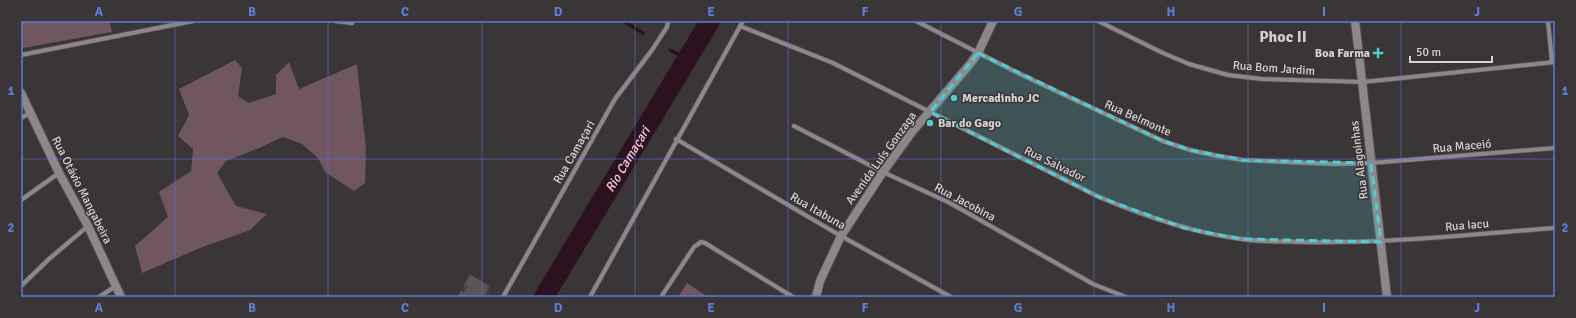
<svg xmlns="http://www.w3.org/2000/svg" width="1576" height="318" viewBox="0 0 1576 318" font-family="Signika,sans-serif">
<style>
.green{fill:#6f5661}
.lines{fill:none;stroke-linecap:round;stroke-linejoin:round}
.stream{stroke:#2c121f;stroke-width:3.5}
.river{stroke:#2c121f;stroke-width:20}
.street-casing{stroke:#575355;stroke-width:5.5}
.secondary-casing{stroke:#575355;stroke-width:10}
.street{stroke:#8d8789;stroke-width:4}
.secondary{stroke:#8d8789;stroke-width:8}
.wall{fill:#4d484a}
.shaded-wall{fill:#3f3b3c}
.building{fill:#5a5456;stroke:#3f3b3c}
.marked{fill:#51ccd3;fill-opacity:0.2;stroke:#51ccd3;stroke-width:3;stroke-dasharray:8 5;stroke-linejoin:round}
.grid{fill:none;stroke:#5e7dd7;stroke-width:1;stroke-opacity:0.55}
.poi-dot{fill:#51ccd3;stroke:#3a3537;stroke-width:1.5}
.labels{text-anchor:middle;stroke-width:3;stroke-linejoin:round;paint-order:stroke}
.poi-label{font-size:12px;font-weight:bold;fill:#d6d3d4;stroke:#3a3537;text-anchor:start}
.street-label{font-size:12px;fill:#d6d3d4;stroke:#3a3537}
.water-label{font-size:13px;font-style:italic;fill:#fbcbe0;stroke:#3a3537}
.district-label{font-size:16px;font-weight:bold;fill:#d6cfd2;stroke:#3a3537}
.neatline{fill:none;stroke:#5e7dd7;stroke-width:1.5}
.grid-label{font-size:13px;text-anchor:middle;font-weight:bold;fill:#5e7dd7}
</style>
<rect width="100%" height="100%" fill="#3a3537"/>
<g class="green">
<polygon points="21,21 109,21 112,32 23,48 21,43"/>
<polygon points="235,60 242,68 238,96 249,103 276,94 276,75 289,62 299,89 357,64 366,149 365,183 354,191 325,172 318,158 302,144 283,137 259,148 226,161 217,173 236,206 267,214 250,230 200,248 142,273 135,246 168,217 159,192 191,171 193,149 178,136 189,115 179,89"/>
<polygon points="687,283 708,297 678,297"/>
</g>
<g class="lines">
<g class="stream">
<polyline points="623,21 643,33"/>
<polyline points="670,50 688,59"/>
</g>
<path class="river" id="s1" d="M544,297L710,21"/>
<g class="street-casing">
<g id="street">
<polyline points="336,21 352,23"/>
<polyline points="916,21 1020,74 1163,141 1190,150 1218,156 1243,160 1336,164 1371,163 1555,148"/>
<polyline points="1098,21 1163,53 1189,64 1228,75 1262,79 1363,82 1555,62"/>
<polyline points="1548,21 1552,62"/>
<path d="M740,26L833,63L1099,197C1144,216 1192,233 1241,239C1261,242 1281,241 1301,242C1386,244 1471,234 1555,228"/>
<polyline points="21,55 193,21"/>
<polyline points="21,118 30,113"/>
<polyline points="794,126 883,172 950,203 1093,284 1126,297"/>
<polyline points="676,139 841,236 951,297"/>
<polyline points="21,200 59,173"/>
<polyline points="21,286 49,259 88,226"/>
<polyline points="99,297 116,286"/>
<polyline points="503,297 615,99 652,50 667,27 668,21"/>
<polyline points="590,297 743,21"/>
<polyline points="661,297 694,247 701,242 705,243 793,297"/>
</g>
</g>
<g class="secondary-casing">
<g id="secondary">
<polyline points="1355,21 1387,297"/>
<polyline points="21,93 59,173 88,226 121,297"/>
<polyline points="816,297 820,281 841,236 883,172 912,132 970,64 978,53 993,21"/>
</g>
</g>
<use href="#street" class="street"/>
<use href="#secondary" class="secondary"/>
</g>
<polygon class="wall" points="464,284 490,295 489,297 457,297 464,292"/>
<polygon class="shaded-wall" points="490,286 490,295 489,297 484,297"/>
<polygon class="building" points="470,274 490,286 484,297 481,295 480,297 457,297 461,290 464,292 467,286 464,284"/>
<path class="marked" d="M978,53L1163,141L1190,150L1243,160L1371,163L1381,242L1241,239L1184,228L1099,197L930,112Z"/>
<path class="grid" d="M175,21V297M328,21V297M482,21V297M635,21V297M788,21V297M941,21V297M1094,21V297M1248,21V297M1401,21V297M21,159H1555"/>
<g class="poi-dot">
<path d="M1376 47h4v4h4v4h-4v4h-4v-4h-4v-4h4z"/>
<circle cx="954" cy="98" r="4"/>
<circle cx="930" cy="123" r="4"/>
</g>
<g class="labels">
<g class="poi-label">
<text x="1370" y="57" text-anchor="end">Boa Farma</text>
<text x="962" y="102">Mercadinho JC</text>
<text x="938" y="127">Bar do Gago</text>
</g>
<g class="street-label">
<text transform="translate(1274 68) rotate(4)" y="4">Rua Bom Jardim</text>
<text transform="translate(1138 118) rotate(24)" y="4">Rua Belmonte</text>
<text transform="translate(1462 146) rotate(-5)" y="4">Rua Maceió</text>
<text transform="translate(574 152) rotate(-60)" y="4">Rua Camaçari</text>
<text transform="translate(881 158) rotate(-54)" y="4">Avenida Luís Gonzaga</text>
<text transform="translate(1359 160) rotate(-97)" y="4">Rua Alagoinhas</text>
<text transform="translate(1055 164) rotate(26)" y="4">Rua Salvador</text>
<text transform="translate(82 190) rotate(63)" y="4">Rua Otávio Mangabeira</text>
<text transform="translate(965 202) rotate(28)" y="4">Rua Jacobina</text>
<text transform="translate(818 211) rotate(30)" y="4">Rua Itabuna</text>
<text transform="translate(1467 225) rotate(-5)" y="4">Rua Iacu</text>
</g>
<g class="water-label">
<text dy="5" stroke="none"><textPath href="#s1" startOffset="161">Rio Camaçari</textPath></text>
</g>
<g class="district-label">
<text x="1283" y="42">Phoc II</text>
</g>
</g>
<rect width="1576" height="318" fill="none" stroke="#3a3537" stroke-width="44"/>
<path d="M1410 56v6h82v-6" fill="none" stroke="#d6d3d4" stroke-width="2"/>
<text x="1416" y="56" font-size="12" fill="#d6d3d4" stroke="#3a3537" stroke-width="3" paint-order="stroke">50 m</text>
<rect x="22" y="22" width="1532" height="274" class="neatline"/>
<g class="grid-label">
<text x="99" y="16">A</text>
<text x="252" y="16">B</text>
<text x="405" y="16">C</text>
<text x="558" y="16">D</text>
<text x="711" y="16">E</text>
<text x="865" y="16">F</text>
<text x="1018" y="16">G</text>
<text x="1171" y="16">H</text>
<text x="1324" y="16">I</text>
<text x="1477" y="16">J</text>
<text x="11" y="95">1</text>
<text x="1565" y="95">1</text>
<text x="11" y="232">2</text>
<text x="1565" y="232">2</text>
<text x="99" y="312">A</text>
<text x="252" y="312">B</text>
<text x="405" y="312">C</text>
<text x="558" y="312">D</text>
<text x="711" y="312">E</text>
<text x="865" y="312">F</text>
<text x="1018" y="312">G</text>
<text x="1171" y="312">H</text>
<text x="1324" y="312">I</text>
<text x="1477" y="312">J</text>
</g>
</svg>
